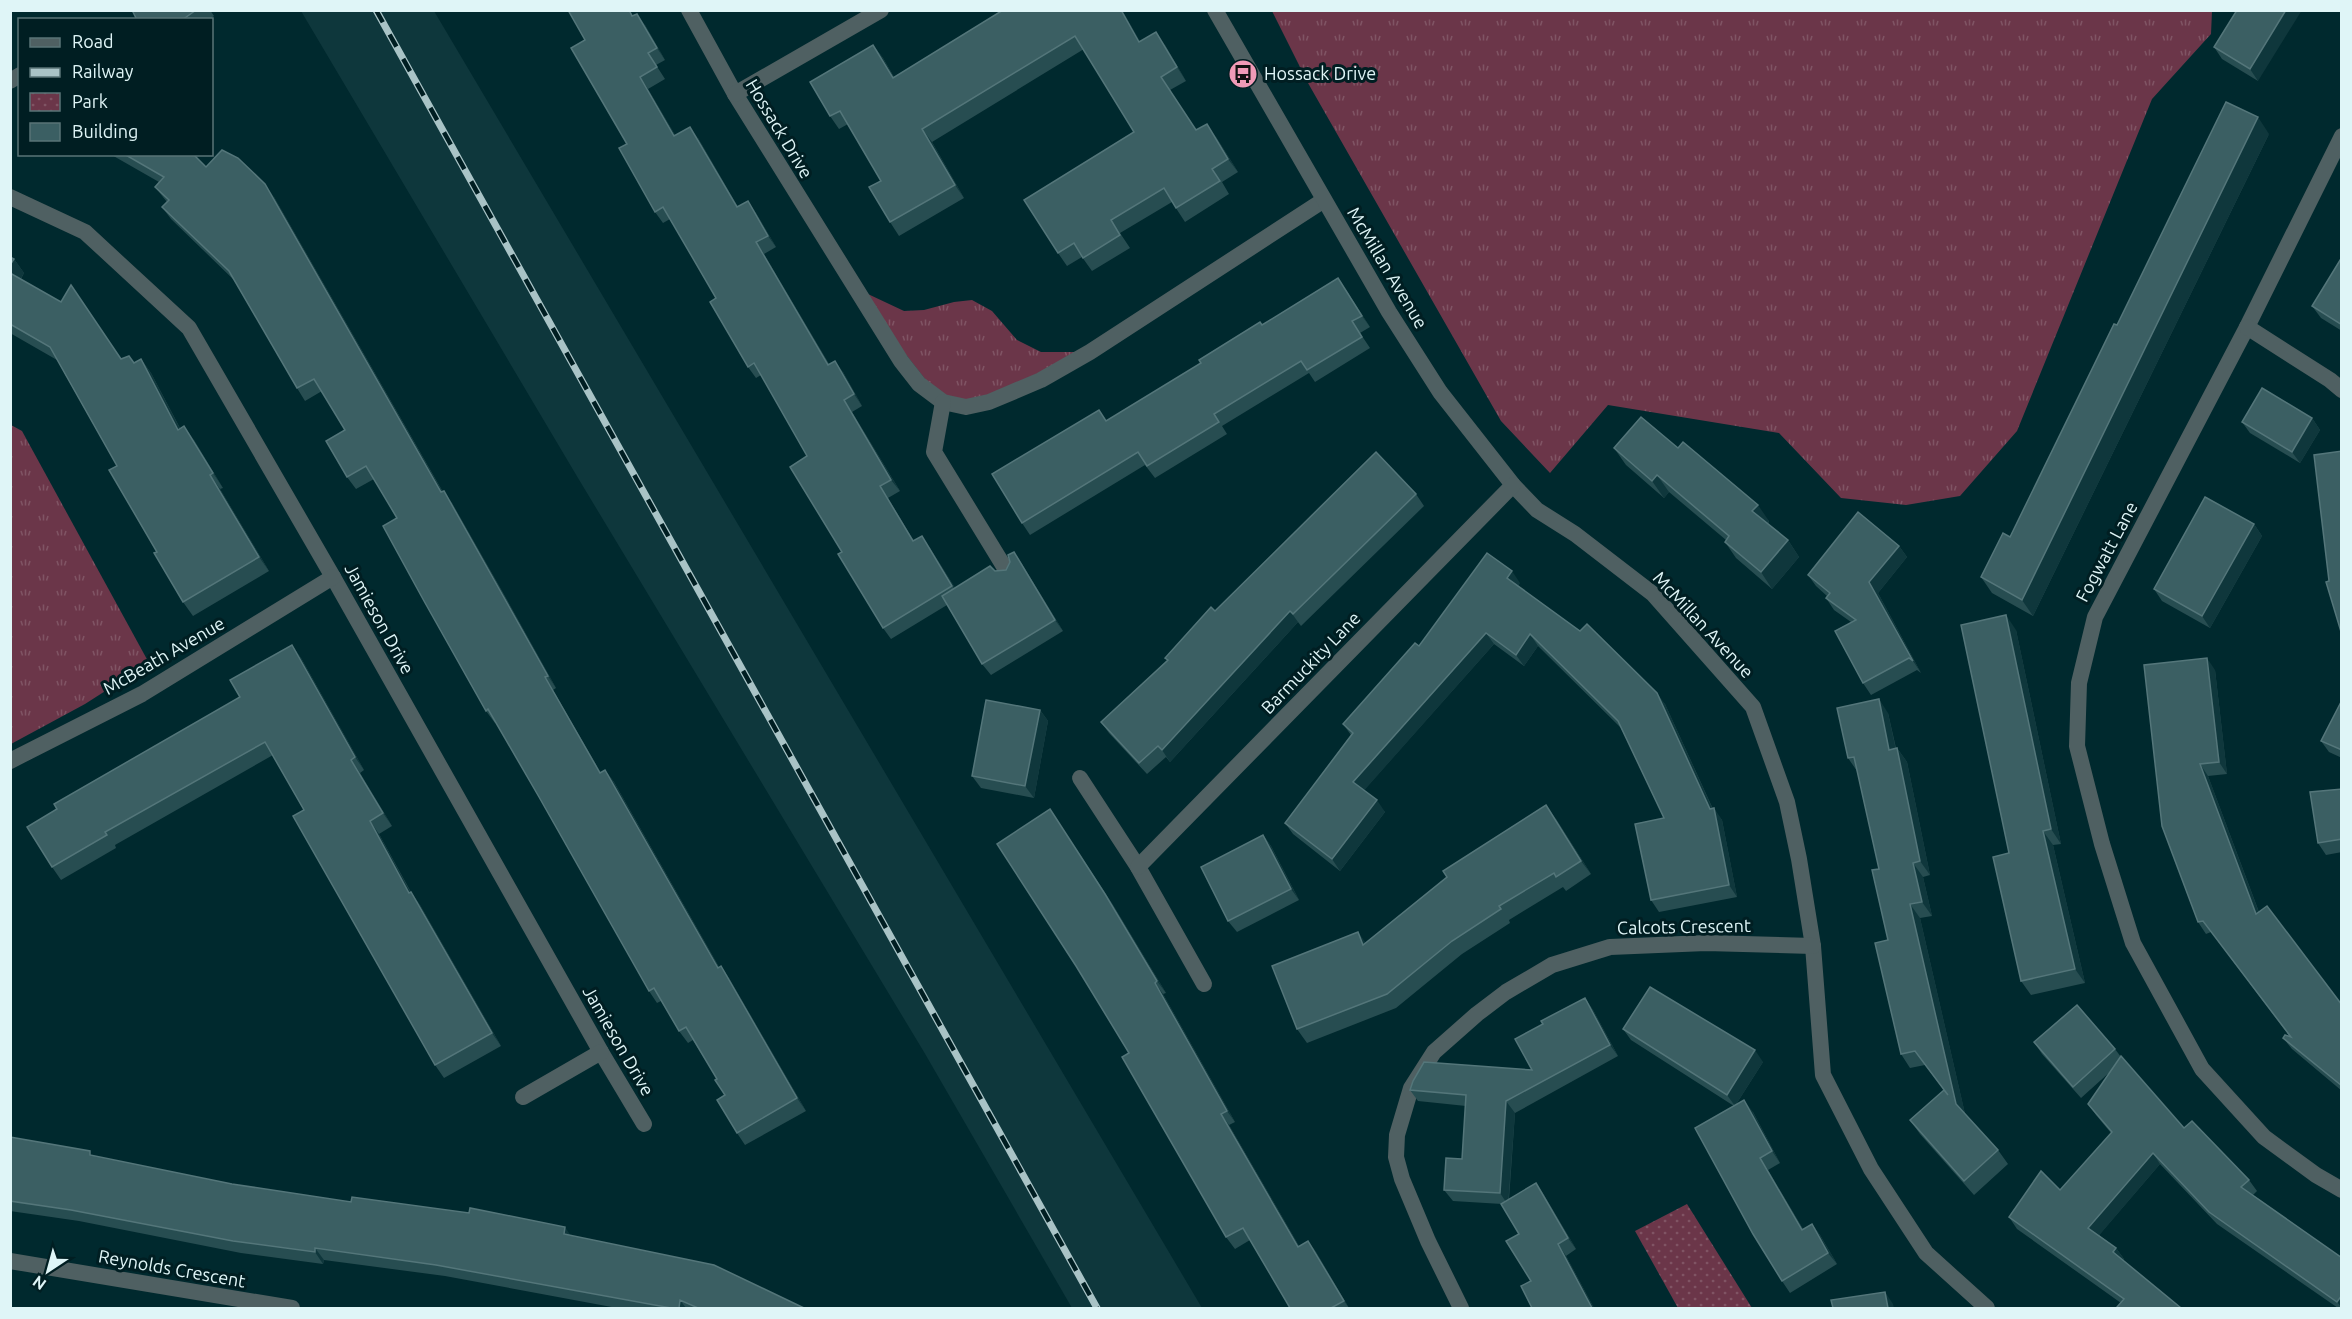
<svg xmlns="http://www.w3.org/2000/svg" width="2352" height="1319" viewBox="0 0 2352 1319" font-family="Ubuntu,sans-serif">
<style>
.built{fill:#0e373c}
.grass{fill:url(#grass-tufts)}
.park{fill:url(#park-dots)}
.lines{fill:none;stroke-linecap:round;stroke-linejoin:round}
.minor{stroke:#4f6062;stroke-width:16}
.rail-casing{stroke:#a9c3c6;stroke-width:7}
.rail{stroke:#001e22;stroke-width:4.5;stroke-dasharray:14;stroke-linecap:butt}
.wall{fill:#274d51}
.shaded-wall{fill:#0f373c}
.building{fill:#3b5f63;stroke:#54767a;stroke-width:1.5}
.labels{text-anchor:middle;stroke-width:6;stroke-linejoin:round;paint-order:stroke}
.poi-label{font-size:18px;fill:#dff5f7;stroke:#001e22;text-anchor:start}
.street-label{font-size:18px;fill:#dff5f7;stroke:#001e22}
</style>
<defs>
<pattern id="grass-tufts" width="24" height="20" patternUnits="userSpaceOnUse" patternTransform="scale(1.5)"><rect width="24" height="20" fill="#6b3649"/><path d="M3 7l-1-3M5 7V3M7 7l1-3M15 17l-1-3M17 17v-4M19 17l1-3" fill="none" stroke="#805464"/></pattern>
<pattern id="park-dots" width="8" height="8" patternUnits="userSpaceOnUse" patternTransform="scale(1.5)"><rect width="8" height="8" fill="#6b3649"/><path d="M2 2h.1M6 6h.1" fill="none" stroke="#805464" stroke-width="1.8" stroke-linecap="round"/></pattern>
</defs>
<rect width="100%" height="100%" fill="#00292e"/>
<polygon class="built" points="301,11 434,11 1202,1308 1072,1308 924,1052 578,478"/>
<g class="grass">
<polygon points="1272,11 2212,11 2211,34 2152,99 2017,431 1960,496 1906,505 1841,498 1779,433 1608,405 1550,473 1501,421 1308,83"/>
<polygon points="853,287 904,311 924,310 954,302 972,300 992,311 1017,340 1041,352 1090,352 989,402 943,402"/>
<polygon points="11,425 22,431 149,663 85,704 11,744"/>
</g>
<polygon class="park" points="1687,1204 1752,1308 1678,1308 1635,1231"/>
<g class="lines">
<g class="minor">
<polyline points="689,10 735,94 901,361 919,384 943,402 966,407 989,402 1041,380 1090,352 1324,200"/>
<polyline points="1215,10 1389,312 1440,392 1513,485 1537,510 1575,534 1653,594 1753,707 1787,802 1799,859 1813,946 1823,1075 1871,1169 1926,1253 1987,1308"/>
<polyline points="10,81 20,75"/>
<polyline points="735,94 881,10"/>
<polyline points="2342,136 2247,327 2095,617 2079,683 2077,746 2102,844 2133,943 2202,1069 2264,1137 2316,1175 2342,1190"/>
<polyline points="10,197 85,232 189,328 333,577 601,1052 644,1124"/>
<polyline points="2247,327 2330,380 2342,390"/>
<polyline points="943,402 934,452 1008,573"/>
<polyline points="10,761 142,694 333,577"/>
<polyline points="1080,778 1138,867 1204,984"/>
<polyline points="1138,867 1513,485"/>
<polyline points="523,1097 601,1052"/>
<polyline points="10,1261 292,1308"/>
<polyline points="1461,1308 1428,1241 1402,1179 1396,1157 1397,1135 1411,1088 1434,1052 1477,1014 1506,992 1552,965 1610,947 1706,943 1813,946"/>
</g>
<g class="rail-casing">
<polyline id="rail" points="376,10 1097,1308"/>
</g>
<use href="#rail" class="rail"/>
</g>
<g class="wall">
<polygon points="132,10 210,10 214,16 209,20 137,20"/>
<polygon points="568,10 630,10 633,16 645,25 665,60 656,65 665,79 648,89 675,135 698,138 738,207 748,201 756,213 776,247 764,254 829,364 843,372 862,406 852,412 900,491 888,498 914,541 930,548 955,588 995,571 1006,570 1014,552 1022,564 1063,631 991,675 982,664 947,605 891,639 883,628 842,552 807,456 761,375 756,378 748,367 716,298 670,219 663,223 655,212 627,144 585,40"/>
<polygon points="1003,10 1122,10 1140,42 1165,45 1186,81 1170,90 1196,130 1216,137 1238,172 1222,182 1229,194 1185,222 1172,202 1120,233 1130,248 1092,271 1082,257 1067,266 1058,253 1134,132 1084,49 932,142 964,198 899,236 890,222 881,181 848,124 839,129 830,116 873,45 883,58 894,77"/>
<polygon points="2237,10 2258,81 2222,59 2214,47"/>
<polygon points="2269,134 2033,616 1992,593 1981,577 2010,537 2117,325"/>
<polygon points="110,154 193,154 206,167 274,197 443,492 452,503 502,591 556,688 553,690 601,773 605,770 614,782 719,967 721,966 729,978 806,1111 745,1145 737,1133 725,1095 717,1079 693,1040 688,1043 679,1031 661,1001 657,1003 649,991 539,797 496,722 495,723 486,711 397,518 374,479 356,489 347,477 345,430 322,391 305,401 297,388 234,280 171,219 162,207 167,202 155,187 159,182"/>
<polygon points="10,257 14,259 24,273 21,279 121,359 134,363 141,359 151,373 180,428 194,440 223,488 220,489 269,571 193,616 183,602 157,552 117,466 57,360 10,333"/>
<polygon points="2342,257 2342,331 2321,318 2312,306"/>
<polygon points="1346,290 1370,327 1360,333 1370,348 1315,382 1309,373 1222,426 1227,434 1155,478 1145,465 1030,535 1022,523 1201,363 1262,325"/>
<polygon points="2312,418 2320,430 2300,463 2250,433 2242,422"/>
<polygon points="1614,448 1678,448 1769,521 1768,524 1788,540 1799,557 1772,589 1736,558 1725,542 1726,540 1669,492 1664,498 1626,465"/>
<polygon points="1416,494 1424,506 1301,626 1298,622 1170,762 1166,757 1147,774 1109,733 1101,722 1167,661 1165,658 1215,611"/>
<polygon points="2254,524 2262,536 2210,628 2162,601 2154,589"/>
<polygon points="1899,546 1907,557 1878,593 1921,673 1917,670 1871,695 1863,683 1851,622 1834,610 1826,598 1827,596 1816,586 1808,575"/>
<polygon points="1520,583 1518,586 1665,704 1713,809 1722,820 1737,897 1659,912 1651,900 1664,818 1621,728 1538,646 1524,666 1494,644 1364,790 1385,812 1340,871 1293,834 1285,823 1351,735 1343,724 1419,646"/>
<polygon points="2016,630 2061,844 2053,845 2085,983 2031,995 2021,981 2009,853"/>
<polygon points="292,645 301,658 364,770 360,773 392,826 379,834 411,892 420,905 501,1046 444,1078 435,1065 304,810 273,755 115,845 116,848 61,880 52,867 240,697"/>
<polygon points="2215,670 2227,774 2208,776 2259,912 2342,1005 2342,1091 2292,1049 2283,1038 2290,1037 2211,932 2206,934 2198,922 2162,826"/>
<polygon points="2342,700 2342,758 2329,752 2321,741"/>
<polygon points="1040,710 1048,721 1034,798 981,788 972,776"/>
<polygon points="1888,713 1896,748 1897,748 1907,762 1930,875 1923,877 1932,916 1920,918 1965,1114 1998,1150 2008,1164 1974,1195 1920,1134 1910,1120 1944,1090 1925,1065 1910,1068 1901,1054 1879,869 1857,771 1848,758"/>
<polygon points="2342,789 2342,852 2326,855 2318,843"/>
<polygon points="1050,809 1113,905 1166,993 1163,994 1235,1122 1229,1125 1299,1246 1308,1241 1316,1252 1349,1308 1290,1308 1250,1240 1235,1249 1226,1237 1129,1053"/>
<polygon points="1556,819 1591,874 1566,891 1563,887 1509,920 1510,923 1462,954 1396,1008 1307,1043 1297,1029 1358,932 1365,943"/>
<polygon points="1263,835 1271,846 1299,900 1237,932 1228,921"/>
<polygon points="1585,998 1593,1010 1618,1056 1515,1113 1509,1199 1536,1183 1544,1195 1576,1249 1566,1256 1594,1308 1532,1308 1531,1281 1519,1234 1502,1204 1453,1201 1444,1190 1462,1159 1466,1106 1418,1101 1410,1090 1532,1070 1543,1024"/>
<polygon points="1623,1029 1763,1062 1735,1106 1753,1112 1780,1163 1768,1170 1803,1229 1812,1224 1820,1235 1837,1264 1790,1293 1782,1281 1734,1106 1631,1040"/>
<polygon points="2034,1042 2115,1049 2121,1057 2184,1128 2249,1180 2257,1191 2253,1195 2342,1258 2342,1308 2338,1308 2217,1224 2160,1164 2099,1235 2116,1248 2124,1259 2123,1261 2181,1308 2118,1308 2117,1307 2121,1303 2017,1229 2009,1217 2060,1190 2111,1133 2096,1115 2088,1104 2111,1071 2081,1098 2042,1054"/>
<polygon points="10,1137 94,1156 232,1184 572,1236 804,1308 617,1308 445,1276 324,1260 323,1264 241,1253 79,1221 10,1211"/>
</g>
<g class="shaded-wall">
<polygon points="1121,10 1122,10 1148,55 1139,42"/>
<polygon points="2286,10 2302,10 2258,81 2250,69"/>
<polygon points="637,14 645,25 665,60 657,48"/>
<polygon points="1156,32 1165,45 1186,81 1177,67"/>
<polygon points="873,45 883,58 902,91 893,78"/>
<polygon points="640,77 648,89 682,147 674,136"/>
<polygon points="2258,117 2269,134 2033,616 2022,600"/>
<polygon points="1207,124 1216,137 1238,172 1228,159"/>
<polygon points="690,127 698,138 745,219 737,207"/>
<polygon points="922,129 932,142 964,198 955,185"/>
<polygon points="265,184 274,197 450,505 441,492"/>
<polygon points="748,201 756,213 776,247 768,236"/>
<polygon points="756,242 764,254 836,377 828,365"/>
<polygon points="14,259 24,273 17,285 10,276 10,265"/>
<polygon points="1338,278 1346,290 1370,327 1362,316"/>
<polygon points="141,359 151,373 188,444 178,430"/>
<polygon points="835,361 843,372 862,406 854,394"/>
<polygon points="844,400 852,412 900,491 891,480"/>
<polygon points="2312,418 2320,430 2300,463 2292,452"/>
<polygon points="184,426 194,440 223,488 213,473"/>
<polygon points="210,475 220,489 269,571 259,557"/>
<polygon points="1657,475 1669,492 1664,498 1652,481"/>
<polygon points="880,486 888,498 921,553 913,541"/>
<polygon points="444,491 452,503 556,688 548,676"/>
<polygon points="1758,505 1769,521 1764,527 1752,511"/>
<polygon points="2254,524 2262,536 2210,628 2202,616"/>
<polygon points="922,536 930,548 961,597 952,586"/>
<polygon points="1788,540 1799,557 1772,589 1761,572"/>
<polygon points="1899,546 1907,557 1878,593 1921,673 1913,661 1869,582"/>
<polygon points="1014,552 1022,564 1063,631 1055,620"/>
<polygon points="1512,571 1520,583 1515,590 1507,578"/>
<polygon points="1290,611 1298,622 1170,762 1162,750"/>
<polygon points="2006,615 2016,630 2061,844 2051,829"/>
<polygon points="1486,633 1494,644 1361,794 1353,782"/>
<polygon points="1530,634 1538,646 1524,666 1516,655"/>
<polygon points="292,645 301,658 364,770 355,757"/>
<polygon points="2207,658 2215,670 2227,774 2219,762"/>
<polygon points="545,677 553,690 608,786 600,773"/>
<polygon points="1657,693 1665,704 1714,812 1714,808 1722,820 1737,897 1729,885 1710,809"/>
<polygon points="1879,699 1888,713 1899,764 1889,750"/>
<polygon points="1040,710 1048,721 1034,798 1025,786"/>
<polygon points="1897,748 1907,762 1930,875 1920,861"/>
<polygon points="351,760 360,773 392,826 383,813"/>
<polygon points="2200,764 2208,776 2264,926 2256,914"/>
<polygon points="605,770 614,782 726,980 718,968"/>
<polygon points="1377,800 1385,812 1340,871 1332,859"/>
<polygon points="1546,805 1556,819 1591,874 1581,861"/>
<polygon points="1050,809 1113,905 1166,993 1157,981"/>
<polygon points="370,821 379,834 418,906 409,893"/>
<polygon points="2043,831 2053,845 2085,983 2075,969"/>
<polygon points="1263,835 1271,846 1299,900 1291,889"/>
<polygon points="1913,863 1923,877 1932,916 1922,902"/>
<polygon points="411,892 420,905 501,1046 492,1033"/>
<polygon points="1910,904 1920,918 1966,1118 1956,1104"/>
<polygon points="1358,932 1368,946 1363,945"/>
<polygon points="721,966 729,978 806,1111 797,1098"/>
<polygon points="1155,983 1163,994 1235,1122 1227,1111"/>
<polygon points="1585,998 1593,1010 1618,1056 1610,1045"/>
<polygon points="1755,1050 1763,1062 1735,1106 1727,1095"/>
<polygon points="1744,1100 1753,1112 1780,1163 1772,1151"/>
<polygon points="1506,1101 1515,1113 1508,1205 1500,1193"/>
<polygon points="1221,1114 1229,1125 1306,1258 1298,1247"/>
<polygon points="2153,1153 2160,1164 2096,1239 2088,1228"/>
<polygon points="1760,1158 1768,1170 1810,1241 1802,1230"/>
<polygon points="1536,1183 1544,1195 1576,1249 1568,1238"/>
<polygon points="1812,1224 1820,1235 1837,1264 1828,1253"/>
<polygon points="565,1227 573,1239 564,1234"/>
<polygon points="1308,1241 1316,1252 1349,1308 1344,1301"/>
<polygon points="1558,1244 1566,1256 1594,1308 1592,1308"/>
<polygon points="315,1248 324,1260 323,1264 315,1252"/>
<polygon points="2116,1248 2124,1259 2121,1264 2113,1252"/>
<polygon points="1885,1292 1893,1304 1894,1308 1888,1308"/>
<polygon points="2342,1295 2342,1308 2337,1302"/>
<polygon points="680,1300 686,1308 679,1308"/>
</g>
<g class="building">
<polygon points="132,10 196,10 182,20 137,20"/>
<polygon points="568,10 629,10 632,16 637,14 657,48 648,53 657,67 640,77 674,136 690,127 737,207 748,201 768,236 756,242 828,365 835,361 854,394 844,400 891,480 880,486 913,541 922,536 952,586 883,628 838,554 842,552 790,467 807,456 754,363 748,367 710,302 716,298 663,207 655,212 619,148 627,144 571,48 585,40"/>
<polygon points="1003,10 1121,10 1139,42 1156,32 1177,67 1161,77 1196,130 1207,124 1228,159 1212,169 1220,181 1176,208 1164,188 1111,220 1120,235 1083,258 1074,243 1058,253 1024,200 1134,132 1075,36 922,129 955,185 890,222 869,187 881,181 840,111 830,116 810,82 873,45 893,78"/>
<polygon points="2237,10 2286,10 2250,69 2214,47"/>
<polygon points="2226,102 2258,117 2022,600 1981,577 2003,533 2010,537 2114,324 2117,325"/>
<polygon points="222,150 238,158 265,184 441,492 444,491 493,578 548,676 545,677 600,773 605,770 718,968 721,966 797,1098 737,1133 717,1100 725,1095 715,1080 717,1079 686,1027 679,1031 654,988 649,991 539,797 488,709 486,711 424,601 383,526 397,518 366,466 347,477 326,441 345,430 314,379 297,388 229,271 162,207 169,200 155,187 164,177 124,154 193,154 206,167"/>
<polygon points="10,257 14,259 10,265"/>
<polygon points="2342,257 2342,325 2312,306"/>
<polygon points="10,273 61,302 71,285 121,359 129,356 134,363 141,359 178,430 184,426 213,473 210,475 259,557 183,602 154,553 157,552 109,470 117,466 50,347 10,324"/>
<polygon points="1338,278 1362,316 1352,321 1362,337 1307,370 1301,361 1214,414 1219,422 1147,466 1138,452 1022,523 992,474 1099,410 1106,421 1201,363 1199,360 1260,322 1262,325"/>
<polygon points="2262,388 2312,418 2292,452 2242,422"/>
<polygon points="1641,417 1678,448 1683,442 1758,505 1752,511 1788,540 1761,572 1725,542 1729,536 1657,475 1652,481 1614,448"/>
<polygon points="2342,451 2342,635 2326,582 2329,581 2314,455"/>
<polygon points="1376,452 1416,494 1293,614 1290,611 1162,750 1158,746 1139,763 1101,722 1168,660 1165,658 1211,607 1215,611"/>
<polygon points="2205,497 2254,524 2202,616 2154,589"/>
<polygon points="1858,512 1899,546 1869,582 1913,661 1909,658 1863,683 1835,631 1856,620 1826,598 1830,593 1808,575"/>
<polygon points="1014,552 1055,620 982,664 942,596 990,566 995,571 1006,570 1010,562 1008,555"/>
<polygon points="1487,553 1512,571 1507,578 1580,631 1587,624 1657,693 1710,809 1714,808 1729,885 1651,900 1635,824 1664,818 1618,721 1530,634 1516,655 1486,633 1353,782 1377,800 1332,859 1285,823 1353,733 1343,724 1415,643 1419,646"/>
<polygon points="2006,615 2051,829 2043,831 2075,969 2021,981 1993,857 2009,853 1961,625"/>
<polygon points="292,645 355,757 351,760 383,813 370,821 409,893 411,892 492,1033 435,1065 293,816 304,810 265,742 105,832 107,835 52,867 27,827 57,809 54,804 240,697 230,680"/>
<polygon points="2207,658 2219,762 2200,764 2256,914 2267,906 2342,1005 2342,1086 2283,1038 2285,1035 2291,1037 2203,921 2198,922 2162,826 2144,665"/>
<polygon points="1879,699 1889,750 1897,748 1920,861 1913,863 1922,902 1910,904 1956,1104 1998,1150 1964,1181 1910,1120 1944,1090 1948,1095 1915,1051 1901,1054 1875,943 1888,940 1872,870 1879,869 1854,757 1848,758 1837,708"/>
<polygon points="986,700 1040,710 1025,786 972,776"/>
<polygon points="2342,700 2342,750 2321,741"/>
<polygon points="2342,789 2342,839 2318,843 2310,792"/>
<polygon points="1546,805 1581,861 1556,877 1554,873 1499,906 1501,909 1452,941 1387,994 1297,1029 1272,966 1358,932 1363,945 1447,877 1443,871"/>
<polygon points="1050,809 1105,894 1157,981 1155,983 1227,1111 1221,1114 1298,1247 1308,1241 1344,1301 1331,1308 1290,1308 1243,1228 1226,1237 1122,1057 1129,1053 1076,966 997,844"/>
<polygon points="1263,835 1291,889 1228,921 1201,867"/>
<polygon points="1650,987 1755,1050 1727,1095 1623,1029"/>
<polygon points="1585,998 1610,1045 1506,1101 1500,1193 1444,1190 1446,1158 1462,1159 1466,1095 1410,1090 1413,1081 1424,1062 1532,1070 1515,1039 1543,1024 1541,1021"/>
<polygon points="2077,1005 2115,1049 2073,1087 2034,1042"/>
<polygon points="2121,1056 2184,1128 2192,1121 2249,1180 2241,1187 2342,1258 2342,1295 2337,1302 2209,1212 2153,1153 2088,1228 2116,1248 2113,1252 2181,1308 2119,1308 2117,1307 2124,1299 2009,1217 2041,1171 2060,1190 2112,1132 2088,1104"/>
<polygon points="1744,1100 1772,1151 1760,1158 1802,1230 1812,1224 1828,1253 1782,1281 1753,1234 1695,1128"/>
<polygon points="10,1137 90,1151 90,1155 232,1184 351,1202 352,1197 469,1213 470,1208 565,1227 564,1234 714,1265 804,1308 698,1308 680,1300 679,1308 671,1308 436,1265 315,1248 315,1252 233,1241 71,1210 10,1201"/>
<polygon points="1536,1183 1568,1238 1558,1244 1592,1308 1532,1308 1521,1286 1531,1281 1506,1241 1519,1234 1501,1204"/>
<polygon points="1885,1292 1888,1308 1833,1308 1831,1300"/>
</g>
<defs>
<g id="bus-disc" transform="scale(1.5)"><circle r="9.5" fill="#f09ab7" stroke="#001e22"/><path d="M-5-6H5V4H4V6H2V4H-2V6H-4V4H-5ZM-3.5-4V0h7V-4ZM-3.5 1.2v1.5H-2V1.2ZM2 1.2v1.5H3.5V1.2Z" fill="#111"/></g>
</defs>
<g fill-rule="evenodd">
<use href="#bus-disc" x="1243" y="74"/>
</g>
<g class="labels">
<g class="poi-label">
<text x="1264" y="80">Hossack Drive</text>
</g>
<g class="street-label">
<text transform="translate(779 129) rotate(59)" y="6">Hossack Drive</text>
<text transform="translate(1387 268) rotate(59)" y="6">McMillan Avenue</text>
<text transform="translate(2107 552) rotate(-62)" y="6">Fogwatt Lane</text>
<text transform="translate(379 619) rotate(61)" y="6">Jamieson Drive</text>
<text transform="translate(1703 625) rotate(47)" y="6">McMillan Avenue</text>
<text transform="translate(164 656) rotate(-30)" y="6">McBeath Avenue</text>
<text transform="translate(1311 663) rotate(-46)" y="6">Barmuckity Lane</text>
<text transform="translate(1684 927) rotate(-1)" y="6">Calcots Crescent</text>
<text transform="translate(618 1041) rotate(60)" y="6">Jamieson Drive</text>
<text transform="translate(172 1269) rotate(10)" y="6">Reynolds Crescent</text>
</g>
</g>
<rect width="2352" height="1319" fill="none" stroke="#dff5f7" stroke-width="24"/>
<rect x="18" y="18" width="195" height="138" fill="#001e22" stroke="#597477" stroke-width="1.5"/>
<rect x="30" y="38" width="30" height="9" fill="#4f6062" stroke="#597477" stroke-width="1.5"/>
<text x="72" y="48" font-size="18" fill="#dff5f7">Road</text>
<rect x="30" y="68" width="30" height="9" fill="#a9c3c6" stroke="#597477" stroke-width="1.5"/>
<text x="72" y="78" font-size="18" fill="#dff5f7">Railway</text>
<rect x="30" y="93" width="30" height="18" fill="url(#park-dots)" stroke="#597477" stroke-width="1.5"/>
<text x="72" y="108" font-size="18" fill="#dff5f7">Park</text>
<rect x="30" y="123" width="30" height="18" fill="#3b5f63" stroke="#597477" stroke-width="1.5"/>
<text x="72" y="138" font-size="18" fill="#dff5f7">Building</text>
<g transform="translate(48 1271) rotate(216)" stroke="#001e22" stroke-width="4.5" paint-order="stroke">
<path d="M0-4.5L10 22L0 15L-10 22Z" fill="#dff5f7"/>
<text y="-9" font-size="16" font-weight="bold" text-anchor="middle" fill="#dff5f7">N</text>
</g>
</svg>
